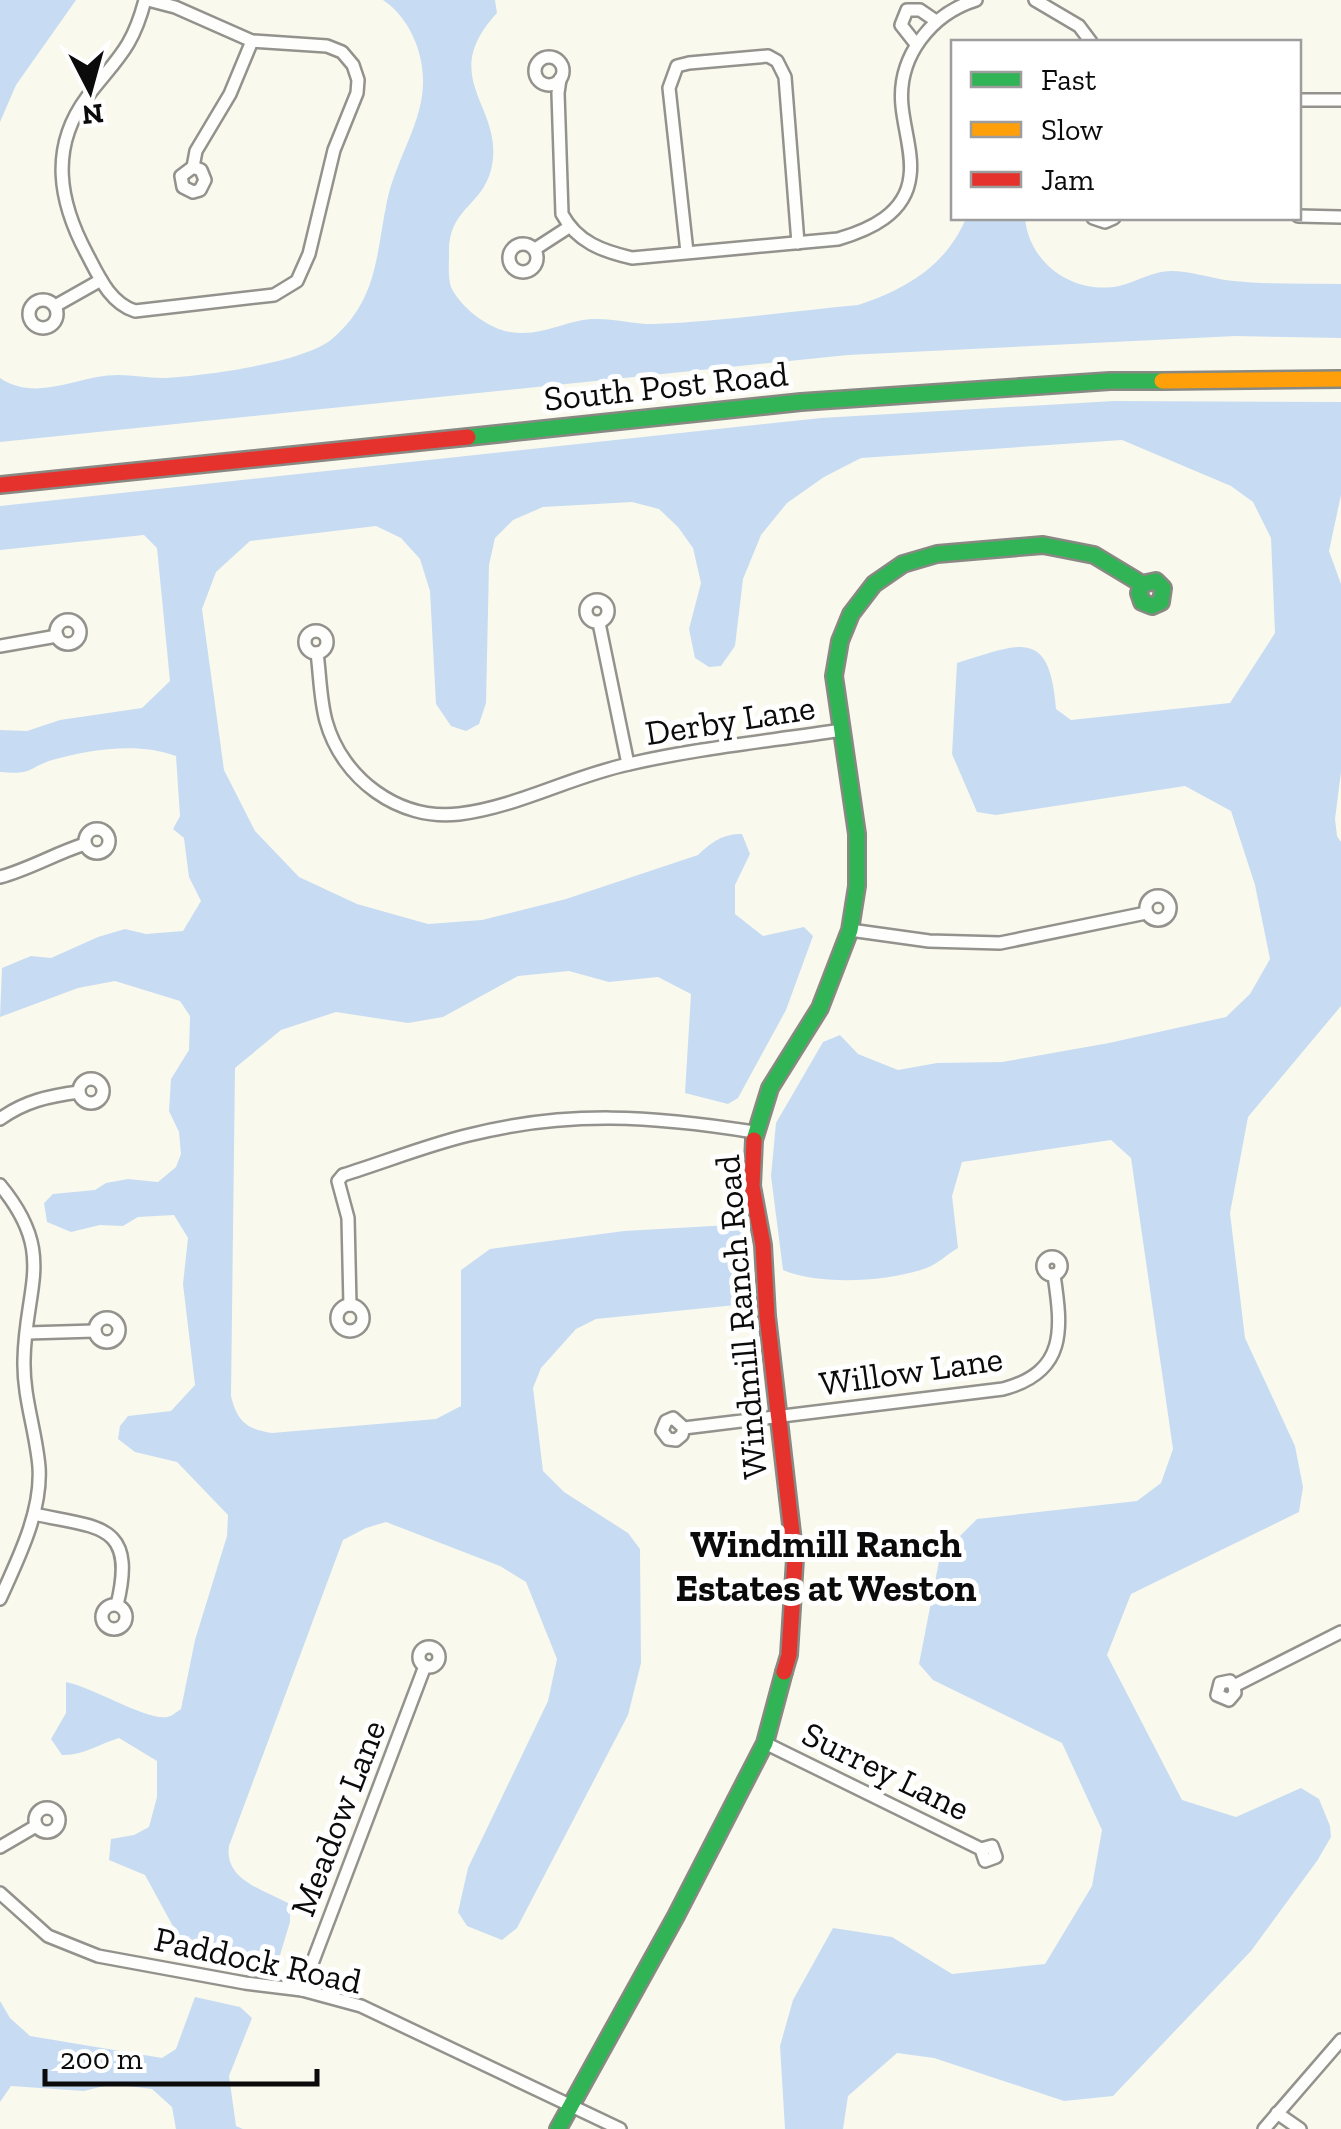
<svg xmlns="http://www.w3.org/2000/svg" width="1341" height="2129" viewBox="0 0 1341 2129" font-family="'Zilla Slab',serif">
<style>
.water{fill:#c7dcf2}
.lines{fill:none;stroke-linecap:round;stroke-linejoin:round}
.street-casing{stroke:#93928d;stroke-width:16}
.fast-casing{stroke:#898984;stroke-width:20}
.slow-casing{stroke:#898984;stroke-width:20}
.jam-casing{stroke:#898984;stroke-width:20}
.street{stroke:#fefefc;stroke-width:11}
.fast{stroke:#30b455;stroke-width:15}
.slow{stroke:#ff9f0a;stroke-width:15}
.jam{stroke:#e5322d;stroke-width:15}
.labels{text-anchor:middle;stroke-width:10;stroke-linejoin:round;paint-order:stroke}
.street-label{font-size:35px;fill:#0b0b0b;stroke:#fff}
.neighbourhood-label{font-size:38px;font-weight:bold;fill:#0b0b0b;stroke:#fff}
</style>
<rect width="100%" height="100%" fill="#faf9ee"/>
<g class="water">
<polygon points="0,0 76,0 16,85 0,122"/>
<path d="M383,0H495L497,13C435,80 507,107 491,170C481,208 447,208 449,256C449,265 448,278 451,287C460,307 489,329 510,332C543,337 562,321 592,319C612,318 632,324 653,324C721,322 791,311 858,305C905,290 947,265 966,218H1025C1029,264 1074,295 1119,286C1136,282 1153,271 1171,271C1189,271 1207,277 1225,280C1263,285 1302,283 1341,284V338L1236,336L848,355L0,442V378C38,403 77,375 118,375C133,375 148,378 163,378C202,376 304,363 332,339C378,300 376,254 387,201C400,143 440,104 415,41C408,24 398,10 383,0Z"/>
<path d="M1114,401L1341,402V495L1329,551L1341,584V772L1335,819L1337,836L1341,842V1006L1248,1117L1230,1213L1245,1338L1295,1446L1303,1487L1299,1512L1131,1594L1107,1655L1182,1800L1236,1817L1301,1788L1319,1799L1330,1826L1331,1837L1317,1861L1251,1951L1113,2096L1064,2101L934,2058L897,2053L848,2096L843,2129H785L780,2046L793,2000L833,1928L892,1937L952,1974L1045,1964L1092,1886L1102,1830L1062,1743L933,1680L919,1664L940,1556L977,1519L1137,1501L1161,1483L1173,1449L1131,1158L1111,1140L962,1162L952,1196L958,1248C949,1253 941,1261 931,1266C895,1282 819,1286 783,1270L771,1176L776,1123L823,1042L840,1035L858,1054L898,1070L937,1063L1002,1062L1109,1043L1226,1017L1250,994L1270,959L1255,885L1231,811L1185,786L996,815L977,812L952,754L957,663C1019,644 1050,626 1056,709L1071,720L1230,703L1275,633L1271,538L1253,502L1231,486L1122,440L861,458L824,477L787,503L761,535L743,579L735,646L721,666L709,667L695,658L689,629L701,583L693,548L678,527L659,509L632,502L543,507L513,520L495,538L489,565L486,703L479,724L466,731L451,726L436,704L430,591L420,559L401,538L376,526L250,541L216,572L202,609L224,770L255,831L299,877L357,904L428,924L482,920L566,899L698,855C712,842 722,834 742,834L750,854L735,885V914L763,936L804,927L813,936L786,1010L738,1098L728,1104L685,1093L691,994L658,977L609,982L569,971L518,976L443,1017L408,1023L336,1012L281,1030L235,1068L231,1396C237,1421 246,1429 272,1433L436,1419L461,1406V1270L490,1249L624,1231L730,1225L743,1231L750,1294L736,1305L596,1319L576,1329L541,1368L533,1388L543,1471L564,1492L628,1533L640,1549L641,1663L628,1715L517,1928L502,1940L467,1926L458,1912L468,1868L548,1701L557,1659L526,1582L500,1566L386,1522L366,1528L343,1540L229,1846C224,1880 264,1890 290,1904V1922L280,1955L259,1965L181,1941L145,1875L109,1860L111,1839L134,1835L149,1827L157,1797V1761L119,1738C99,1744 82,1756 62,1755L51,1739L66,1713V1682C92,1687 148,1721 167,1717C173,1716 176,1712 181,1709L195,1640L227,1536L228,1515L177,1462L135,1452L118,1439L120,1426L128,1416L171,1411L195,1385L183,1284L188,1238L174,1215L138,1217L123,1226L100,1225L71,1232L47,1222L44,1203L53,1194L95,1190L106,1183L128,1179L158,1182L176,1167L181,1154L179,1132L169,1111L171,1079L189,1050L190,1016L180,1001L115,981L78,988L0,1017L2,968L31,956L51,958L98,937L125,929L146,934L183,931L201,901L189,877L184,838L173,829L180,816L176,756C139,742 90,749 52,760C26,769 33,775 0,772V730L27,731L60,720L142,708L170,681L157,548L144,535L0,550V506L821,418Z"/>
<polygon points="195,1997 240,2007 252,2018 229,2076 236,2126 243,2129 176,2129 172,2107 152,2089 112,2084 84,2091 11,2086 0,2102 0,2001 10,2018 30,2036 162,2058 176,2049"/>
</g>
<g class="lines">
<g class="street-casing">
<g id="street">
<path d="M145,0C132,50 116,59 87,97C49,148 59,202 87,254C99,277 110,303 135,311L274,295L297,281L309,254L334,150L357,93L358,80L353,65L342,52L327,46L252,41L175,7L148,0"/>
<polyline points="1035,0 1079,26 1091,42"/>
<polyline points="916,44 901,25 907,10 920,10 936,21"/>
<circle cx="549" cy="71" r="14"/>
<path d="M560,79L558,93L562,214C577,242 602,251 632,258L838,239C869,230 906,214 910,176C913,155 904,128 902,106C897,57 931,14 976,0"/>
<polyline points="1298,100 1341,100"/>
<polyline points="193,167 201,170 205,180 200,190 193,192 183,187 181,176 193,167 196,151 230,94 252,41"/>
<polyline points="1298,216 1341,217"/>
<polyline points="1093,218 1105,222 1114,218"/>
<circle cx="523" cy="258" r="14"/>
<polyline points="535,249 569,227"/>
<polyline points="687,252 669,88 677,66 689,63 768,56 777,61 785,77 798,243"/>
<circle cx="43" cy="314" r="14"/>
<polyline points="55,306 101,280"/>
<circle cx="597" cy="611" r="11"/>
<circle cx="68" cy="632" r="12"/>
<polyline points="599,623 628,764"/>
<circle cx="316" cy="642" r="11"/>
<polyline points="0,646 57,636"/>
<path d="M317,653C320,675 320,699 326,721C342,779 399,821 459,814C517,807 572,776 629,764C698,748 771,741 841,730"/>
<circle cx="97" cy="841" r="12"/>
<path d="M0,877C30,869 56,853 85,844"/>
<circle cx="1158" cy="908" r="12"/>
<polyline points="850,930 929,941 1000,943 1146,913"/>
<circle cx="91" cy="1091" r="12"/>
<path d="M0,1119C25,1101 49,1096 79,1092"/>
<path d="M0,1185C57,1254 25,1286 24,1360C23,1397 36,1431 39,1467C42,1512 18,1559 0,1599"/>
<circle cx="1052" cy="1266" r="9"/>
<path d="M350,1305L348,1218L338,1181L343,1175C385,1162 427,1145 469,1135C568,1110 654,1116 754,1132"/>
<circle cx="350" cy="1318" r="13"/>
<circle cx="107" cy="1330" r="12"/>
<polyline points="27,1333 95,1331"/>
<path d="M684,1428L673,1418L666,1421L662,1431L668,1439L676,1440L682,1435L684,1428L1003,1389C1067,1372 1062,1329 1054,1275"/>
<path d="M34,1514C99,1528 137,1523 117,1605"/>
<circle cx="114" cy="1617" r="12"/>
<circle cx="429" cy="1657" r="10"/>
<polyline points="1234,1686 1235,1693 1229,1700 1217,1695 1220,1683 1230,1681 1234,1686 1341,1632"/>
<polyline points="765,1743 981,1849 992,1846 996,1857 985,1861 981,1849"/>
<circle cx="47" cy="1820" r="12"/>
<polyline points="0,1847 36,1826"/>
<polyline points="0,1893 48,1936 98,1956 245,1983 302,1990 361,2006 620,2129"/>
<polyline points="302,1990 425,1666"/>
<polyline points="1277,2113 1300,2129"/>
<polyline points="1264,2129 1341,2040"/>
</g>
</g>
<g class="fast-casing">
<g id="fast">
<polyline points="468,437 801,402 1110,381 1162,381"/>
<polyline points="754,1140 770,1088 820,1008 850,930 857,886 857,834 834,676 840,641 851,614 874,584 903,564 937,554 1043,545 1094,555 1142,584 1156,581 1163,588 1161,602 1152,606 1142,602 1139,593 1142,584"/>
<polyline points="558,2129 676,1916 765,1743 784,1672"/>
</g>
</g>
<g class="slow-casing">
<polyline id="slow" points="1162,381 1341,379"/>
</g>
<g class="jam-casing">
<g id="jam">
<polyline points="0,485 468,437"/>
<polyline points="754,1140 752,1186 763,1245 767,1316 795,1559 789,1655 784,1672"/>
</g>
</g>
<use href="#street" class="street"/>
<use href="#fast" class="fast"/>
<use href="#slow" class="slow"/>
<use href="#jam" class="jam"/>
</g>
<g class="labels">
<g class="street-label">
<text transform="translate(666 386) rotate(-6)" y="12">South Post Road</text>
<text transform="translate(730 720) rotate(-9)" y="12">Derby Lane</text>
<text transform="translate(741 1317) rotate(-95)" y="12">Windmill Ranch Road</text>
<text transform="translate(911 1371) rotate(-8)" y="12">Willow Lane</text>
<text transform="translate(886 1771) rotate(26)" y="12">Surrey Lane</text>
<text transform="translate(338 1818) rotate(-69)" y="12">Meadow Lane</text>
<text transform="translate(258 1960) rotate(12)" y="12">Paddock Road</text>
</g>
<g class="neighbourhood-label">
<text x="826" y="1557">Windmill Ranch<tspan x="826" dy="44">Estates at Weston</tspan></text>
</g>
</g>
<rect x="951" y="40" width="350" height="180" fill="#ffffff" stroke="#9d9d9d" stroke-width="2.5"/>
<rect x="971" y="72" width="50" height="15" fill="#30b455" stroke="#9d9d9d" stroke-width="2.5"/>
<text x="1041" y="90" font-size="30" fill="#0b0b0b">Fast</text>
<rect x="971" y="122" width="50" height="15" fill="#ff9f0a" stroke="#9d9d9d" stroke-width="2.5"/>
<text x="1041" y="140" font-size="30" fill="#0b0b0b">Slow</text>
<rect x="971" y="172" width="50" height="15" fill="#e5322d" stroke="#9d9d9d" stroke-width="2.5"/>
<text x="1041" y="190" font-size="30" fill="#0b0b0b">Jam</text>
<g transform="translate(90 90) rotate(174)" stroke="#ffffff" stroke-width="8" paint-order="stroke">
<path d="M0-8L18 38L0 25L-18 38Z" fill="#0b0b0b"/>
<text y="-15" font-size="28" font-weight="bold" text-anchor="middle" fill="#0b0b0b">N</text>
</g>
<path d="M45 2069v15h272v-15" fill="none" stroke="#0b0b0b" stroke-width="5"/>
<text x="60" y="2069" font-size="30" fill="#0b0b0b" stroke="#ffffff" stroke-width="8" paint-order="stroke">200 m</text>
</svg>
